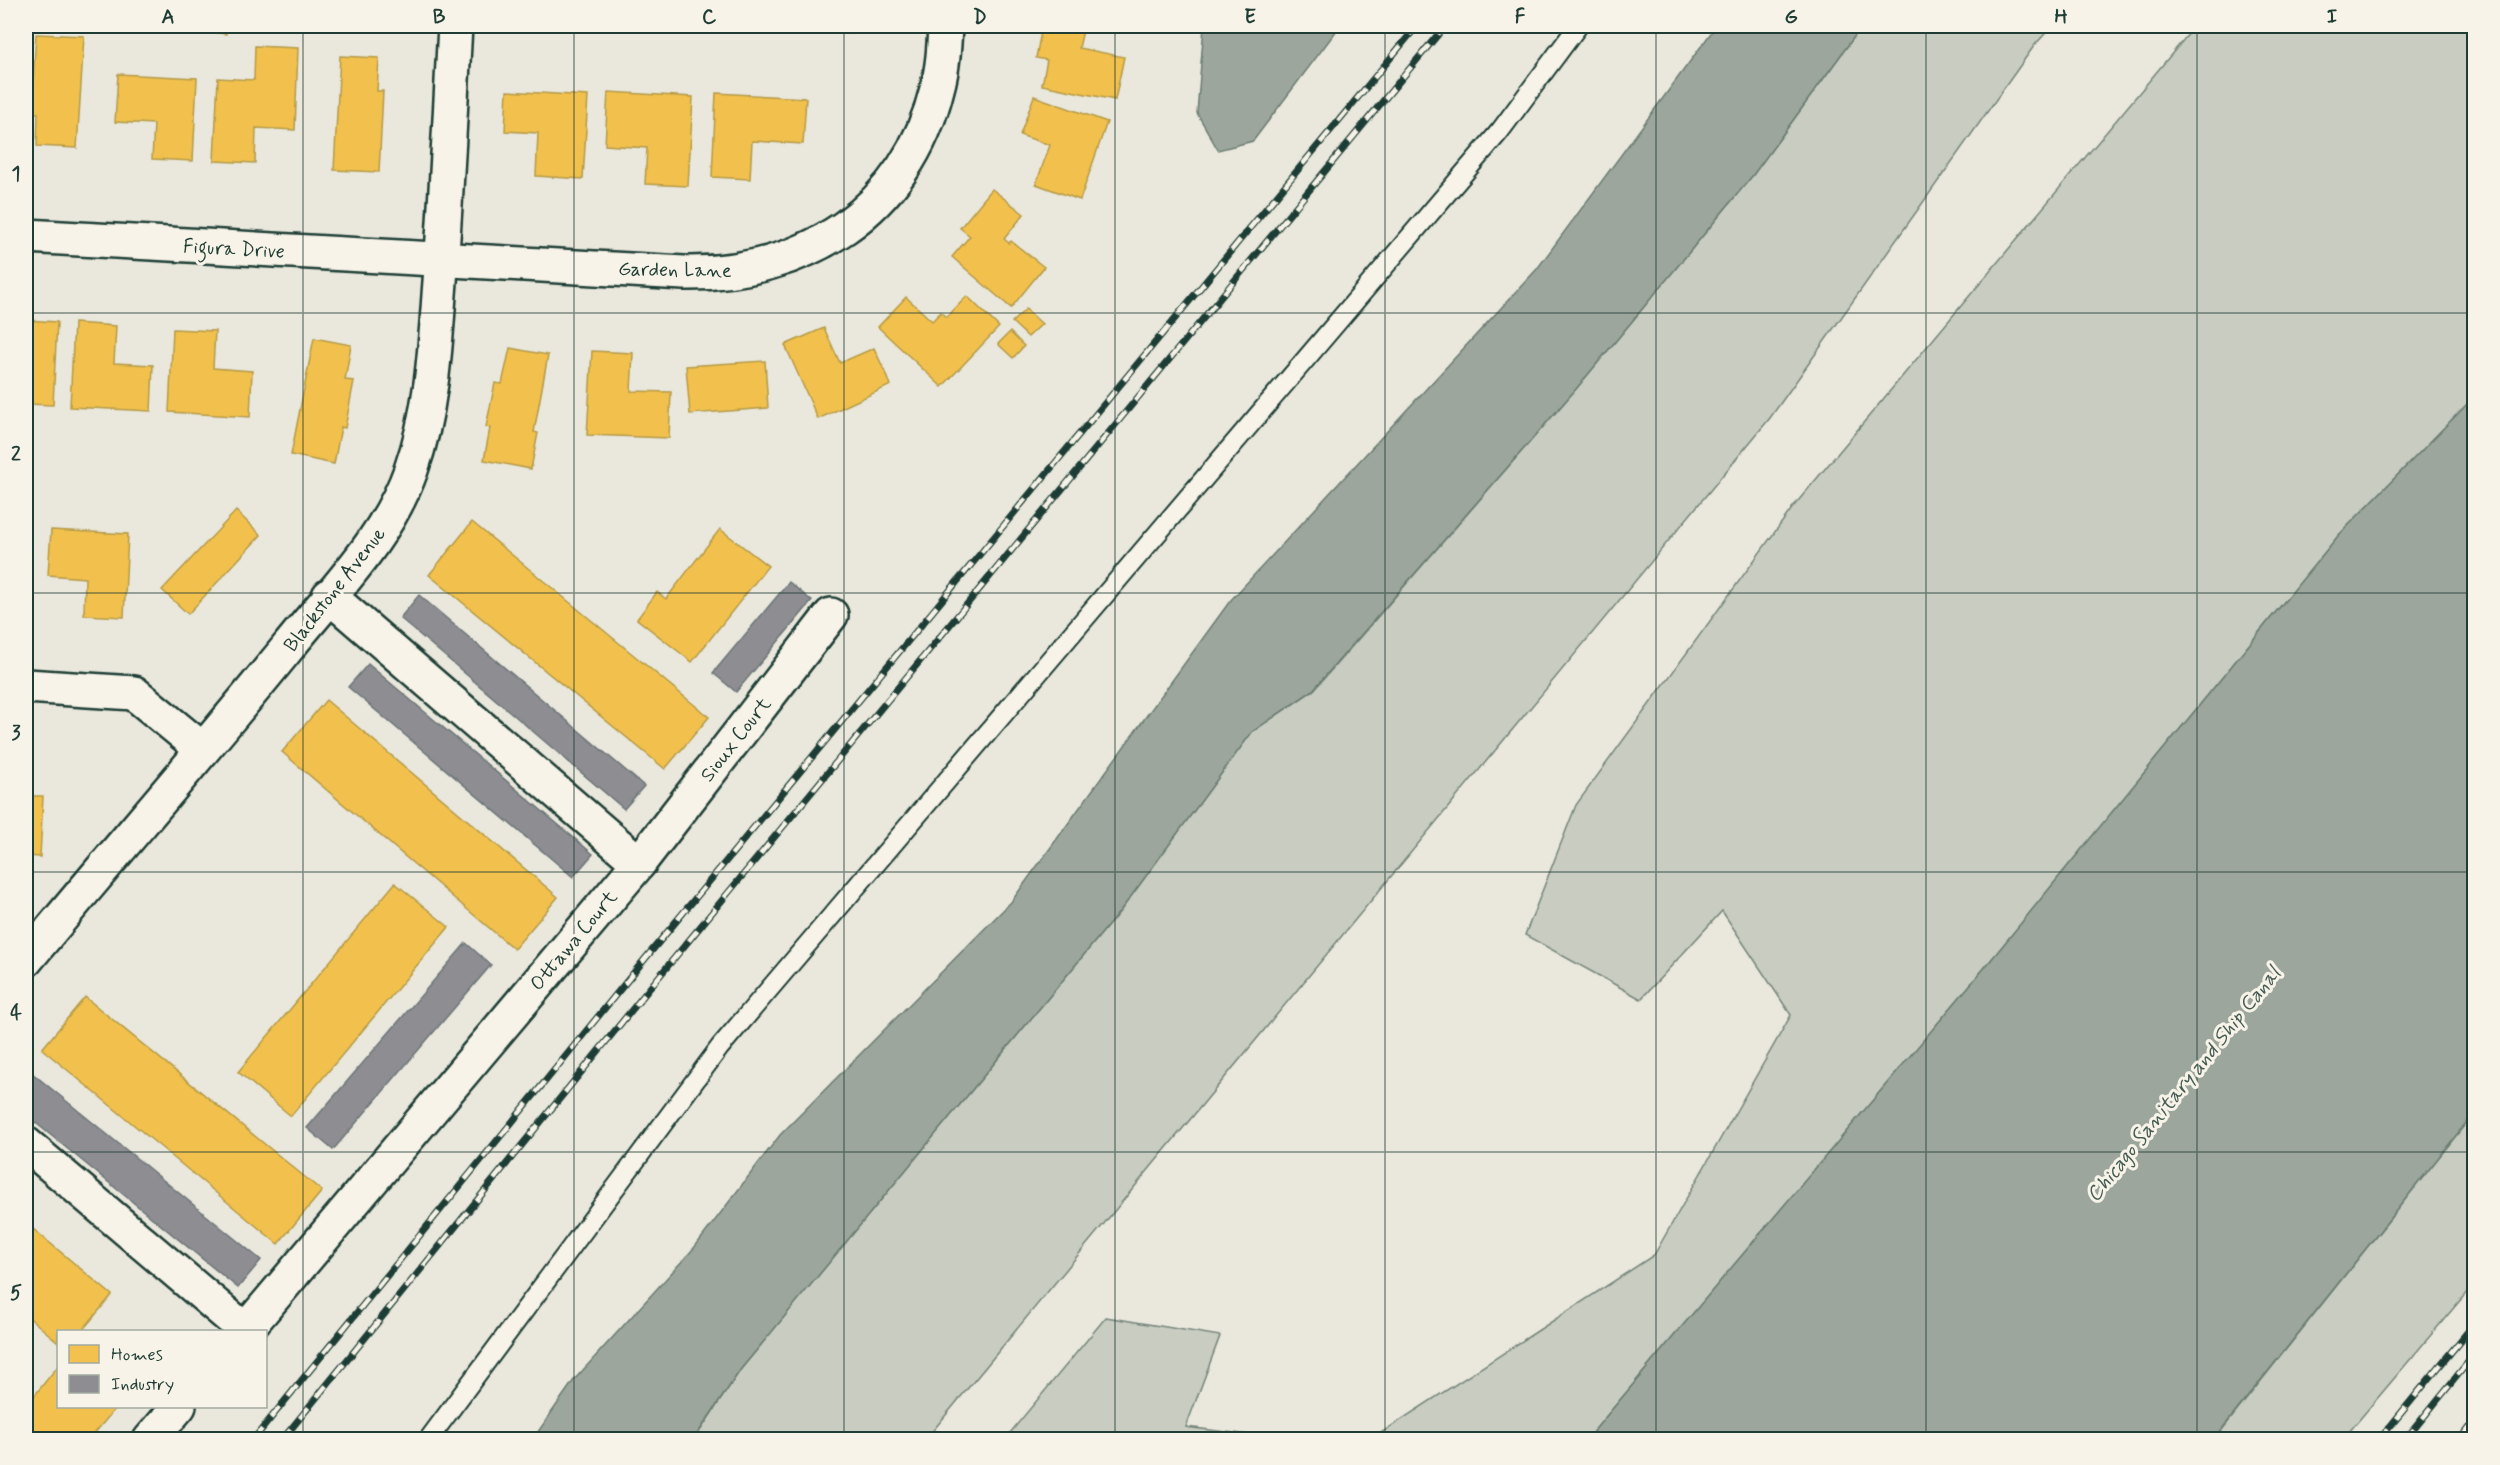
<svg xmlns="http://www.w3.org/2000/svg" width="2500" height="1465" viewBox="0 0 2500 1465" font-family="Mynerve,sans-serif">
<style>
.green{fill:#c8ccc1;stroke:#74847a;stroke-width:1.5}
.water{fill:#9ca69c;stroke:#6a7c72;stroke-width:1.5}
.homes{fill:#f2c14e;stroke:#b39946;stroke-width:1.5}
.industry{fill:#8d8d92;stroke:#6c7576;stroke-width:1.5}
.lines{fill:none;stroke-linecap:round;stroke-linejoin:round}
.service-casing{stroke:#1f3d34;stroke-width:22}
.minor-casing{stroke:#1f3d34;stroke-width:38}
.service{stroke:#f7f3e8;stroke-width:18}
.minor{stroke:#f7f3e8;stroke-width:33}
.rail-casing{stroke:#1f3d34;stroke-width:7}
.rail{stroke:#f7f3e8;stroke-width:4.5;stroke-dasharray:14;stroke-linecap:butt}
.grid{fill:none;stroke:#1f3d34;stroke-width:1.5;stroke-opacity:0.55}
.labels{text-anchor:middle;stroke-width:6;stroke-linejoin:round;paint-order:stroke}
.street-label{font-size:20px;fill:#1f3d34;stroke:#f7f3e8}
.water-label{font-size:21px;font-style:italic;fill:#445c53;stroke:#f7f3e8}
.neatline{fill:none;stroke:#1f3d34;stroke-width:2}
.grid-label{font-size:20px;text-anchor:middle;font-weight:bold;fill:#1f3d34}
</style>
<rect width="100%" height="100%" fill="#eae8dd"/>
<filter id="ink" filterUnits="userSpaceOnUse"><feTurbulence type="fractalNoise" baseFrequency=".0167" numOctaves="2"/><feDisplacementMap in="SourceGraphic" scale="12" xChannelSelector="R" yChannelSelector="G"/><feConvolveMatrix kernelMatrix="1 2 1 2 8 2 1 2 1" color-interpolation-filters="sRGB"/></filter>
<g filter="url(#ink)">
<g class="green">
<polygon points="1862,26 2052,26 2034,46 1770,418 926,1439 694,1440 741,1369 1121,910 1252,732 1314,690 1576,389 1753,175"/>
<polygon points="2195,26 2474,26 2474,397 2338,536 1986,966 1587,1439 1370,1440 1654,1255 1791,1015 1722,911 1641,999 1525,935 1576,805 1793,507"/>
<polygon points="2474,1113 2474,1284 2343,1439 2214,1440"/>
<polygon points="1106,1317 1220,1336 1186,1427 1283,1439 1005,1439"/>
</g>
<g class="water">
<polygon points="1204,26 1340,26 1253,141 1218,150 1197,113"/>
<polygon points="1716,26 1862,26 1753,175 1576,389 1313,690 1252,732 1121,910 741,1369 694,1439 533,1439 574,1380 694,1248 780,1135 1011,902 1230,601 1537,269"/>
<polygon points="2474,397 2474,1113 2214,1439 1587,1439 1986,966 2338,536"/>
</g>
<g class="homes">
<polygon points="211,26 226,26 226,34 210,32"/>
<polygon points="774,26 854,26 854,33 774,29"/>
<polygon points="1042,26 1084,26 1079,48 1124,57 1115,100 1042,85 1047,60 1036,58"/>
<polygon points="36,34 84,36 77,148 37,146 38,113 31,113"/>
<polygon points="255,46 298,48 295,130 256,128 255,163 214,161 218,78 254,80"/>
<polygon points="340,56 379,58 377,91 383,91 379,172 334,170"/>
<polygon points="118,74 197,78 193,161 152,159 154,124 115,122"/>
<polygon points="507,91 588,96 583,179 536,176 538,133 505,131"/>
<polygon points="608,92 693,97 688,186 645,184 647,148 605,145"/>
<polygon points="716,93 806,98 803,144 752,141 750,179 712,177"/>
<polygon points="1034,96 1107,122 1080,200 1036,184 1050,145 1020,135"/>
<polygon points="992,189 1024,214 1004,239 1009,243 1011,241 1044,267 1011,308 952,257 970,236 960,228"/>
<polygon points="967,296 999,327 942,387 878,327 906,297 932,321 941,312 947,317"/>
<polygon points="1026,309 1042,324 1028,337 1012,322"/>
<polygon points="26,320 57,322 53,405 26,404"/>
<polygon points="74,323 116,326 114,363 153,365 151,411 70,407"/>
<polygon points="824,328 840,363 874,348 891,385 818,419 785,345"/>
<polygon points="173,329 215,331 213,368 252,371 250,417 169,412"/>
<polygon points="1010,332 1024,346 1013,358 998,344"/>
<polygon points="314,338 351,345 345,380 354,381 345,428 341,427 334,464 291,455"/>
<polygon points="510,348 548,355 534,432 538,433 531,469 484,460 490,428 486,427 495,383 502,384"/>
<polygon points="592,351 633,353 631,391 671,392 669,438 587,435"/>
<polygon points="765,361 768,408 690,414 686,366"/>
<polygon points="236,511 261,535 188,614 162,590"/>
<polygon points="472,522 709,717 665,769 429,575"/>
<polygon points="720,529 768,566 692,662 637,619 657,592 666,599"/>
<polygon points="51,530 128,534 124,617 84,615 85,578 48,575"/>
<polygon points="326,700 558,897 514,949 282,752"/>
<polygon points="26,796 43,796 40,857 26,856"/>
<polygon points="395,883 449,927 291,1116 238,1072"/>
<polygon points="85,997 322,1191 278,1244 42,1049"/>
<polygon points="26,1223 112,1295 81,1332 58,1332 58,1342 26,1315"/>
<polygon points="58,1366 58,1406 110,1406 114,1410 89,1440 26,1440 26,1406"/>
</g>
<g class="industry">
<polygon points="789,582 812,601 736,692 713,673"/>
<polygon points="419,595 644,786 624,809 400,618"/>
<polygon points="368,664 593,854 573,877 348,687"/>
<polygon points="466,943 491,965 333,1150 307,1128"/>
<polygon points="26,1068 261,1260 238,1288 26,1115"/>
</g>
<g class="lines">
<g class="service-casing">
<g id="service">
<polyline points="428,1440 720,1047 1500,131 1578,26"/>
<polyline points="2469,1440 2474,1433"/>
</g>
</g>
<g class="minor-casing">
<g id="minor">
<path d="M26,236L684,273C805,275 907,211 937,89C943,68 944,47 945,26"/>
<polyline points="26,686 134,693 202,749"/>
<polyline points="639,863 831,615"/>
<path d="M26,960C113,855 203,752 289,646C334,590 387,538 411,470C431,414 435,353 439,295C446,205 450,115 455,26"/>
<polyline points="26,1144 245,1330"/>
<polyline points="244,1332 639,863 329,596"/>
<polyline points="150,1440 179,1406"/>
</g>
</g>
<use href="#service" class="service"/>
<use href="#minor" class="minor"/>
<g class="rail-casing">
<g id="rail">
<polyline points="253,1440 640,965 1417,26"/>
<polyline points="282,1440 657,979 1445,26"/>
<polyline points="2379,1440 2474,1324"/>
<polyline points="2405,1440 2474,1355"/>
</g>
</g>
<use href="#rail" class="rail"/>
</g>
</g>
<path class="grid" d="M303,26V1440M574,26V1440M844,26V1440M1115,26V1440M1385,26V1440M1656,26V1440M1926,26V1440M2197,26V1440M26,313H2474M26,593H2474M26,872H2474M26,1152H2474"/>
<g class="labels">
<g class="street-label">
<text transform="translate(234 248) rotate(3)" y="7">Figura Drive</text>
<text transform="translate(675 269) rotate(1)" y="7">Garden Lane</text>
<text transform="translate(334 589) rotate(-52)" y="7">Blackstone Avenue</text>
<text transform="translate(735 739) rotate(-52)" y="7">Sioux Court</text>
<text transform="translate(573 940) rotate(-50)" y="7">Ottawa Court</text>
</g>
<g class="water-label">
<text transform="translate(2183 1084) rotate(-51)" y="7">Chicago Sanitary and Ship Canal</text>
</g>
</g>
<rect width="2500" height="1465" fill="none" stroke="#f7f3e8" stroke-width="66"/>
<rect x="57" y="1330" width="210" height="78" fill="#f7f3e8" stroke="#a1aaa0" stroke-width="1.5"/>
<rect x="69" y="1345" width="30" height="18" fill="#f2c14e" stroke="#a1aaa0" stroke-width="1.5"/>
<text x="111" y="1360" font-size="18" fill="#1f3d34">Homes</text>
<rect x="69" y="1375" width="30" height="18" fill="#8d8d92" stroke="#a1aaa0" stroke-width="1.5"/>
<text x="111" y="1390" font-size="18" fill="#1f3d34">Industry</text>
<rect x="33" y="33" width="2434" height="1399" class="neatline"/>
<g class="grid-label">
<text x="168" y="23">A</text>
<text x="439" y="23">B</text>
<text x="709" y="23">C</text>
<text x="980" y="23">D</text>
<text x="1250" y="23">E</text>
<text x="1520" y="23">F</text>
<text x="1791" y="23">G</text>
<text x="2061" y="23">H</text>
<text x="2332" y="23">I</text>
<text x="16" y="180">1</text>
<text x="16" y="460">2</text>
<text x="16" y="739">3</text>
<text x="16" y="1019">4</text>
<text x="16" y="1299">5</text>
</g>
</svg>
